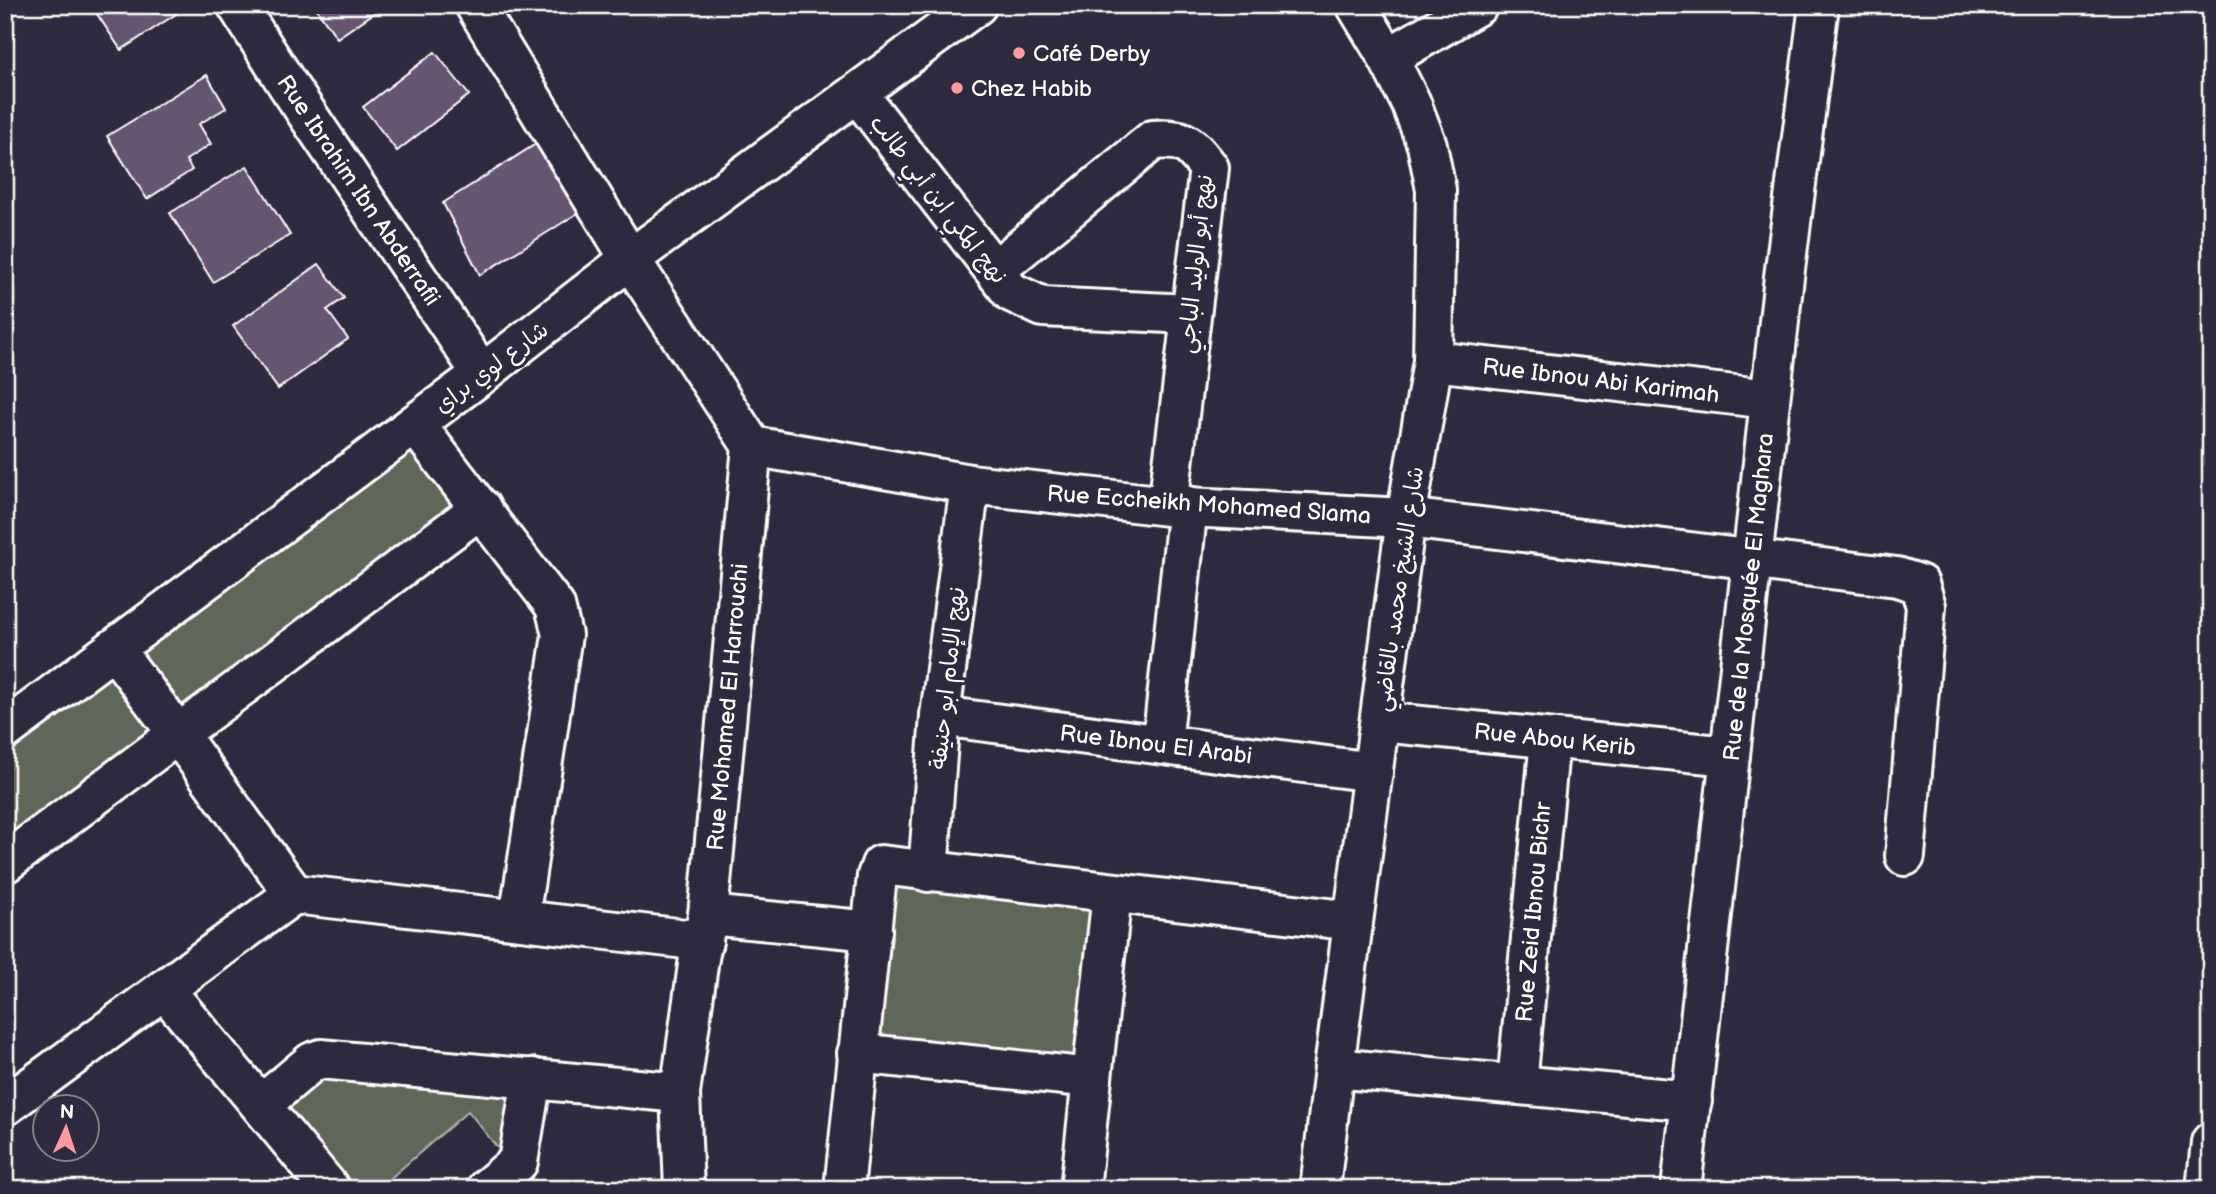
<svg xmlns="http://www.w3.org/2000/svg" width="2216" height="1194" viewBox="0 0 2216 1194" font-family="'Balsamiq Sans','Playpen Sans Arabic',sans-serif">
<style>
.green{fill:#606658;stroke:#b0b2ac;stroke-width:2}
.building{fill:#65556f;stroke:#fff;stroke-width:2}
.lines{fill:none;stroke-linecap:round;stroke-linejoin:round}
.minor-casing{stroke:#fff;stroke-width:44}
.highway-casing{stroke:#fff;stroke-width:44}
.minor{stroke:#2f2a3d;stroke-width:38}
.highway{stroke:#2f2a3d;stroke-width:38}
.poi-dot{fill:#ff9aa2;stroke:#2f2a3d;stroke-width:2.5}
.labels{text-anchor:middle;stroke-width:6;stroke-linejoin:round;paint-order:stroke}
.poi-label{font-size:23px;fill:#fff;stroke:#2f2a3d;text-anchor:start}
.street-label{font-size:23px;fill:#fff;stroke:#2f2a3d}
</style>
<rect width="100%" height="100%" fill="#2f2a3d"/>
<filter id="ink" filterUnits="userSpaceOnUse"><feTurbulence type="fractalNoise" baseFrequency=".0143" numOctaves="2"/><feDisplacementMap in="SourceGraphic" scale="14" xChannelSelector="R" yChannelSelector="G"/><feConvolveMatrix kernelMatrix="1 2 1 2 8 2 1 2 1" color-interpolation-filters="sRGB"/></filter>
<g filter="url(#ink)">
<g class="green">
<polygon points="408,433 463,506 5,847 5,734"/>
<polygon points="866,849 1129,879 1105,1095 843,1065"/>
<polygon points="316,1045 542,1066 523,1180 468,1111 378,1189 313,1189 240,1108"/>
</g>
<g class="building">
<polygon points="91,5 170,5 176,14 121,50"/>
<polygon points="314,5 386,5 337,38"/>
<polygon points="435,52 469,95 397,151 363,107"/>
<polygon points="207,75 226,108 199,124 211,144 186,160 192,170 147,199 107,136"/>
<polygon points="542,140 578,213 480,275 443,203"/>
<polygon points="247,166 290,235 213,282 170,213"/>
<polygon points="319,264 344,298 327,310 348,339 278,389 233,326"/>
</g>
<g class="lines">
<g class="minor-casing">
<g id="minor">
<polyline points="237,5 289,87 482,374"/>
<polyline points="475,5 630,259 752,446 708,915 699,958 680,1093 684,1189"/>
<polyline points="1388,58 1478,5"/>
<polyline points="858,94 1011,292 1043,307 1190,314"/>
<path d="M995,270L1153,140C1185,137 1190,144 1209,168L1168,506"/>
<polyline points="1433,361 1770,399"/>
<polyline points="415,424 555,606 562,635 519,919"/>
<polyline points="752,446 970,484 1168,506 1406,518 1897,577 1919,584 1926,606 1905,856"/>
<polyline points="114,649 178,734 294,894 703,941"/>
<polyline points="940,716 1373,772"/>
<polyline points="1380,722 1730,756"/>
<polyline points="5,730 482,374 630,259 977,5"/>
<polyline points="1162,744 1188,506"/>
<polyline points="5,863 481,508"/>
<polyline points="928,872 940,716 970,484"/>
<polyline points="708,915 872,931"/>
<polyline points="164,989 330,1189"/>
<polyline points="857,1053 1092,1078"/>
<polyline points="1334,1068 1692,1101"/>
<polyline points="1517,1084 1550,739"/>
<polyline points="261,1105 312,1062 321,1059 680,1093"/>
<polyline points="5,1106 294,894"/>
<polyline points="486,1189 518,1162 532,1078"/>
<polyline points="844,1189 877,876 881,865 1353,921"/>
<polyline points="1080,1189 1112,893"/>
<polyline points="1320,1189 1334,1068 1406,518 1433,361 1436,190 1427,145 1411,103 1388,58 1356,5"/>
<polyline points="1681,1189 1784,277 1819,5"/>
</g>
</g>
<g class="highway-casing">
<polyline id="highway" points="2206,1189 2211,1142"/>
</g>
<use href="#minor" class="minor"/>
<use href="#highway" class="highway"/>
</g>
</g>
<g class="poi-dot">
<circle cx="1019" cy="53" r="7"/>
<circle cx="957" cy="88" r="7"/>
</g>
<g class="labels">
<g class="poi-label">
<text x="1033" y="61">Café Derby</text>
<text x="971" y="96">Chez Habib</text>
</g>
<g class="street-label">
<text transform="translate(359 190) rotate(56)" y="8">Rue Ibrahim Ibn Abderrafii</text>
<text transform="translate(939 199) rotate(52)" y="8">نهج المكي ابن أبي طالب</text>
<text transform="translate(1195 264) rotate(-84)" y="8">نهج أبو الوليد الباجي</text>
<text transform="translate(491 367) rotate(-37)" y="8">شارع لوي براي</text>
<text transform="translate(1601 380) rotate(7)" y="8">Rue Ibnou Abi Karimah</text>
<text transform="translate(1209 504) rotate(4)" y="8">Rue Eccheikh Mohamed Slama</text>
<text transform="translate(1398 589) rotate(-82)" y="8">شارع الشيخ محمد بالقاضي</text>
<text transform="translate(1748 597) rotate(-84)" y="8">Rue de la Mosquée El Maghara</text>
<text transform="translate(947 678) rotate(-84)" y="8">نهج الإمام ابو حنيفة</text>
<text transform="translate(727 707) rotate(-85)" y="8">Rue Mohamed El Harrouchi</text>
<text transform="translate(1555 739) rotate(6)" y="8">Rue Abou Kerib</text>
<text transform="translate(1156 744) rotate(7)" y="8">Rue Ibnou El Arabi</text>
<text transform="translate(1533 912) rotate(-85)" y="8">Rue Zeid Ibnou Bichr</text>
</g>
</g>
<rect width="2216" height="1194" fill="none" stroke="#2f2a3d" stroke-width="28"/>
<rect x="14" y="14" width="2188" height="1166" fill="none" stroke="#fff" stroke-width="2.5" filter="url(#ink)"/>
<g transform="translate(66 1128) rotate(3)"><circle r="33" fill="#2f2a3d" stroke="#827f8b" stroke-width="2"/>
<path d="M0-5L12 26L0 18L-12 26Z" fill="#ff9aa2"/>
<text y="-10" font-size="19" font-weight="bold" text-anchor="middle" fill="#ffffff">N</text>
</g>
</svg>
